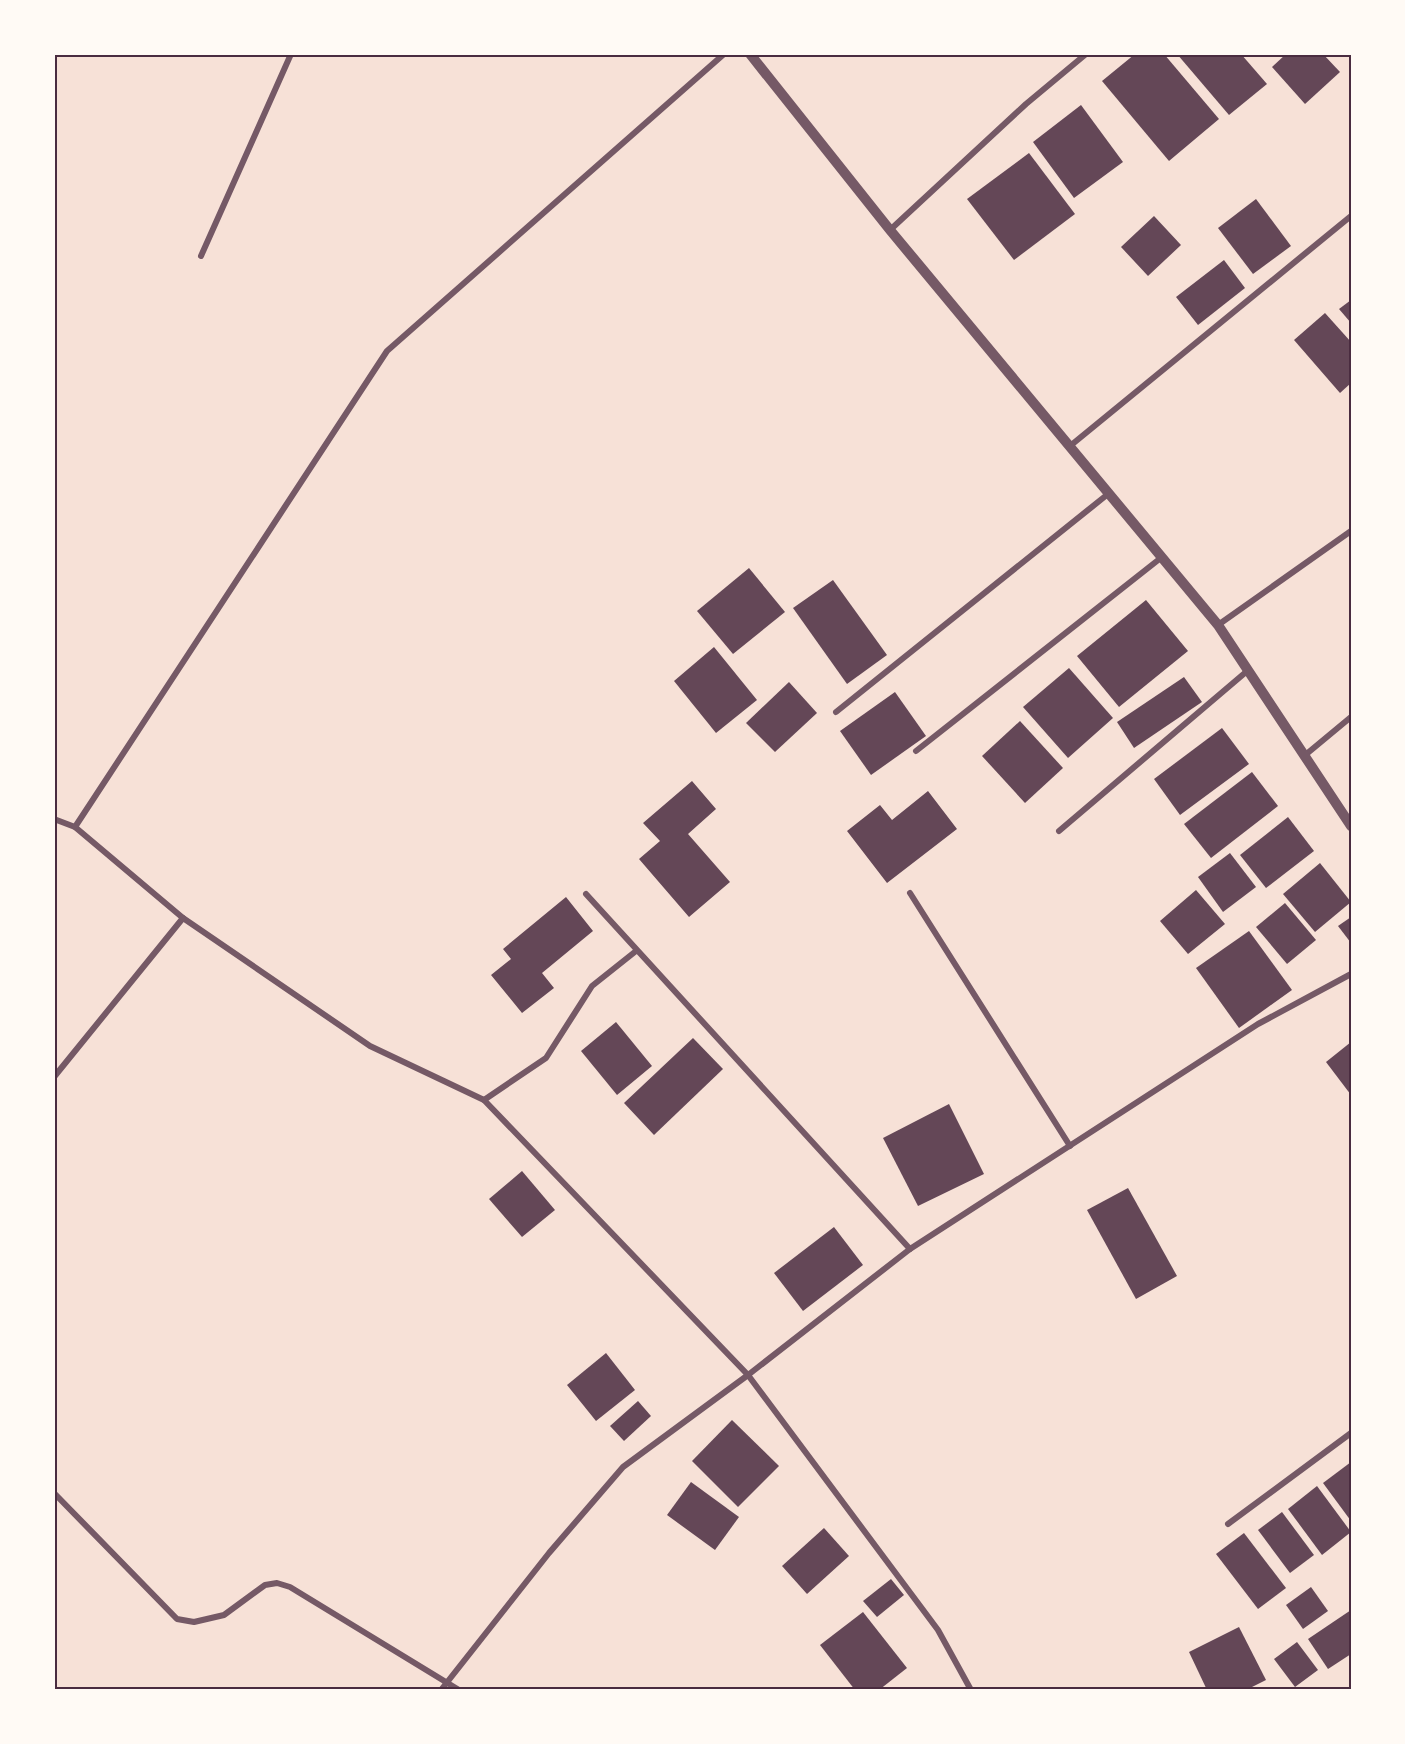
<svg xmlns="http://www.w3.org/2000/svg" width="1405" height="1744" viewBox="0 0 1405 1744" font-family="'Golos Text',sans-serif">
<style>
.building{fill:#644757}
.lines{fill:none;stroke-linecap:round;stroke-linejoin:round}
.minor{stroke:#755966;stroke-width:6}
.tertiary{stroke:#755966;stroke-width:10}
.neatline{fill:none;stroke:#4a2c40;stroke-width:2}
</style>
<rect width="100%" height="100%" fill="#f7e1d7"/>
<g class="building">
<polygon points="1135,54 1164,54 1219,119 1169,161 1102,81"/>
<polygon points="1177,54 1241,54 1267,84 1229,115"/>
<polygon points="1286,54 1323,54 1340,72 1305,104 1272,67"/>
<polygon points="1081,105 1123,162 1074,198 1033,142"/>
<polygon points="1029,153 1075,214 1014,260 967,199"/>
<polygon points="1256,199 1291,246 1253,274 1218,228"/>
<polygon points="1154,216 1181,245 1148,276 1121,247"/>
<polygon points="1224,260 1245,288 1198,325 1176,297"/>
<polygon points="1351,300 1351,323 1339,309"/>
<polygon points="1325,313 1351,342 1351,383 1340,393 1294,340"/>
<polygon points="749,568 785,612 733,654 697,611"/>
<polygon points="833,580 887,655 847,684 793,608"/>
<polygon points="1146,600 1188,651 1119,707 1077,656"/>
<polygon points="714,647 757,700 716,733 674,681"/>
<polygon points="1069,668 1113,718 1068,758 1023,707"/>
<polygon points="1184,677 1202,702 1134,748 1117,722"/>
<polygon points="789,682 817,713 775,752 746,723"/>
<polygon points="895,692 926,736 871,775 840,731"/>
<polygon points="1020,721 1063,768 1025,803 982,756"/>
<polygon points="1222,728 1249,764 1180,815 1154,779"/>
<polygon points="1252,772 1278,806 1211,858 1184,824"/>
<polygon points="692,781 716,809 688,834 730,882 689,917 639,859 660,841 643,823"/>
<polygon points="928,791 957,829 887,883 847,831 880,805 892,820"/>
<polygon points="1288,817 1314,851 1266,888 1240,855"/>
<polygon points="1230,853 1256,887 1223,912 1198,877"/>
<polygon points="1320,863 1351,902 1315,932 1283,894"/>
<polygon points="1196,890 1225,924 1188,954 1160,921"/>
<polygon points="566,897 593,931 542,973 554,988 522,1013 491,975 511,959 503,949"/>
<polygon points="1285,903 1316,940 1287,964 1256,927"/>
<polygon points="1351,917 1351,943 1338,926"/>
<polygon points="1249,931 1292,990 1239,1028 1196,968"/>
<polygon points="616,1022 652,1066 617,1095 581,1051"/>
<polygon points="693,1038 723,1069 654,1135 624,1103"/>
<polygon points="1351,1042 1351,1095 1326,1062"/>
<polygon points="949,1104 984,1174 918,1206 883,1138"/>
<polygon points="522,1171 555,1210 522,1237 489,1199"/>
<polygon points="1128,1188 1177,1276 1136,1299 1087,1210"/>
<polygon points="834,1227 863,1265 803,1311 774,1273"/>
<polygon points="606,1353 635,1390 596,1421 567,1385"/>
<polygon points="638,1401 651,1416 624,1441 610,1426"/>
<polygon points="732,1420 779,1466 738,1507 692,1461"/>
<polygon points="1351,1462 1351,1521 1323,1483"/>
<polygon points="691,1482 739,1517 715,1550 667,1515"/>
<polygon points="1317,1486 1351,1532 1322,1555 1288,1509"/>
<polygon points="1282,1512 1314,1555 1290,1573 1258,1530"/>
<polygon points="824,1528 849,1556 807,1594 782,1566"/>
<polygon points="1244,1533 1286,1588 1258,1609 1216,1554"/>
<polygon points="891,1579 904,1595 877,1617 863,1601"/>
<polygon points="1311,1587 1328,1611 1303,1629 1286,1605"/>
<polygon points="1351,1610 1351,1654 1328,1669 1308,1639"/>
<polygon points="863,1612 907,1668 879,1690 855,1690 820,1645"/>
<polygon points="1239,1627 1266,1680 1246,1690 1207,1690 1189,1652"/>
<polygon points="1297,1642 1318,1670 1295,1687 1274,1659"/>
</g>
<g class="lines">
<g class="minor">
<polyline points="890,230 1026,104 1086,54"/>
<polyline points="201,256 291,54"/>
<polyline points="1070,446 1351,216"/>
<polyline points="1218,625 1351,531"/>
<polyline points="836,712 1108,494"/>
<polyline points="916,751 1162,557"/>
<polyline points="1304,756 1351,717"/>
<polyline points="54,819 75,827 183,918 370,1046 484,1100 546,1058 592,986 636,951"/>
<polyline points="75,827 387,351 724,54"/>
<polyline points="1059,831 1246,672"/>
<polyline points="910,893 1070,1146"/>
<polyline points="586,894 910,1249"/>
<polyline points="54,1077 183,918"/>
<polyline points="484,1100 748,1375 938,1630 971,1690"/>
<polyline points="54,1493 177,1619 194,1622 224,1615 265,1585 277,1583 290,1587 459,1690"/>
<polyline points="1228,1524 1351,1433"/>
<polyline points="441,1690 549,1553 623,1467 748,1375 910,1249 1258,1024 1351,974"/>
</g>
<polyline class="tertiary" points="750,54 890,230 1218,625 1351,826"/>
</g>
<rect width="1405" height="1744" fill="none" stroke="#fffaf5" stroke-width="111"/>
<rect x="56" y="56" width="1294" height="1632" class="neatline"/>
</svg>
